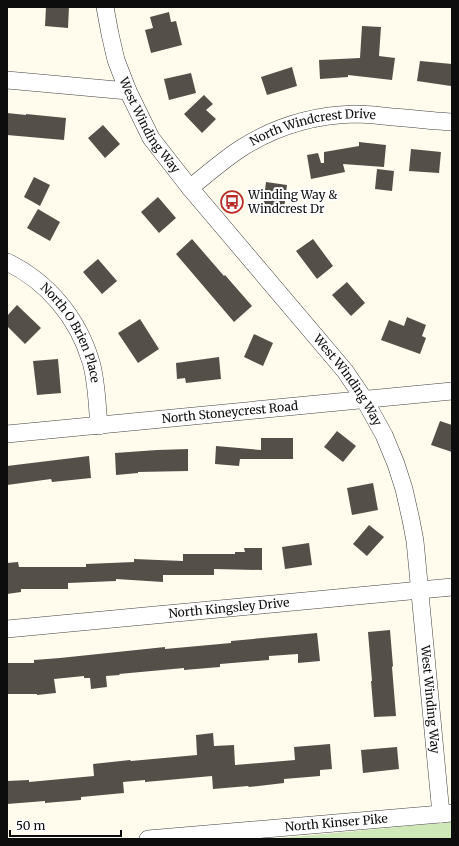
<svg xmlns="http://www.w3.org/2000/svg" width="459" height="846" viewBox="0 0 459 846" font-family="Merriweather,serif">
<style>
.green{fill:#cee8b8}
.building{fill:#554f49}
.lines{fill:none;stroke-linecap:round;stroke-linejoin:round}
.minor-casing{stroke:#404040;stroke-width:18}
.minor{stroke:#fff;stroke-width:17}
.labels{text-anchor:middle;stroke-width:4;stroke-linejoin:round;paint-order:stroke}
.street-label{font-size:12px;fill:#0d0d0d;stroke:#fff}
.poi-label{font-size:12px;fill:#0d0d0d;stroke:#fff;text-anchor:start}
</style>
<rect width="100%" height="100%" fill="#fffced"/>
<polygon class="green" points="452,822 452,839 270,839"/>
<g class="building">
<polygon points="46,7 69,7 68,28 45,26"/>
<polygon points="169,12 171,22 176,21 182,45 151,53 145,30 153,28 150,17"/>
<polygon points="362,26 381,27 379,56 395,58 392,80 348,75 348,77 320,79 319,60 360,58"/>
<polygon points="420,61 452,64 451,86 417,81"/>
<polygon points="292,67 297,86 267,95 261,77"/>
<polygon points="191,73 196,93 169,100 164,79"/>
<polygon points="204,95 213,104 206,110 216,119 202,133 184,114"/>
<polygon points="7,113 26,115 26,114 66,118 64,140 7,135"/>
<polygon points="103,125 120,144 105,158 88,138"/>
<polygon points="359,142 386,145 384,167 343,164 345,172 311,179 307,155 318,153 321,163 324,163 324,152 359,146"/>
<polygon points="411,149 441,152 439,173 409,171"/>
<polygon points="377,169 394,171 392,191 375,189"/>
<polygon points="34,177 50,185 40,206 24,197"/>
<polygon points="266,182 287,185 284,209 263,206"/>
<polygon points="158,197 176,218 159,233 141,212"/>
<polygon points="38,209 60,222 50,241 27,228"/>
<polygon points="192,239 224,276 225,275 252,306 234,322 176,254"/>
<polygon points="313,239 333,266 317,279 296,251"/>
<polygon points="98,259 117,281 102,294 83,272"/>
<polygon points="347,282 365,303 351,316 332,295"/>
<polygon points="17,305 41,328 25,344 7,326 7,316"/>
<polygon points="407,317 426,325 422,336 426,338 420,354 381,340 389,320 404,326"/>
<polygon points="140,319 159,349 138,363 118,333"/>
<polygon points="254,334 273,343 263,366 244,357"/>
<polygon points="219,357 221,379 186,383 185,378 177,379 176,363"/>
<polygon points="58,359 61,393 37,395 33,361"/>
<polygon points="440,421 452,425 452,452 431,445"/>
<polygon points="337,431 356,446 343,462 324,447"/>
<polygon points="261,438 293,438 293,459 240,459 239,466 215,464 216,446 261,450"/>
<polygon points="188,449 188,471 138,472 138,473 116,475 115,453 157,450"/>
<polygon points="89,456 91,478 52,482 51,479 7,485 7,466"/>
<polygon points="373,483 378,510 352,515 347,488"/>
<polygon points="369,525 384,537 367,556 353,544"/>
<polygon points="309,543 312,565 285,569 282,547"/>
<polygon points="244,548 262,548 262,570 214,569 214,575 163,575 163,582 116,579 116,581 68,583 68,589 21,589 21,592 7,594 7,563 18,562 19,567 86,567 86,564 134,562 134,559 183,561 183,554 235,554 235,552 245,552"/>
<polygon points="390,630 393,666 392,667 396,716 374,717 371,681 372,681 368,632"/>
<polygon points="317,633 320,661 298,663 298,654 269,656 269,660 220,664 220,667 184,670 184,668 119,674 120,675 106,676 107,687 91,689 90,678 84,678 84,676 54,679 56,693 37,695 37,694 7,694 7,663 34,663 34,660 60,658 165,647 165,649 231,643 231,641"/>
<polygon points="213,733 214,746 234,745 235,765 295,760 294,747 330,744 332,769 320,770 320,776 284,779 284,783 249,787 248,786 213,789 212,776 145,782 145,780 123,782 124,793 81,797 81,800 45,803 45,801 7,804 7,781 29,780 29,782 94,776 93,764 130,760 131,761 197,755 196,735"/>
<polygon points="397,747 399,769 363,773 361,750"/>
</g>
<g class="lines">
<g class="minor-casing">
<g id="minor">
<path id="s1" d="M105,7L110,34L116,60L128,91L151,138L190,188L345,371L364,399L384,435L396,464L404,489L411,520L415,541L441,814"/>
<polyline points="7,80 128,91"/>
<path id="s2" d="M190,188C206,175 222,161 240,149C274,127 314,115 355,114C368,114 382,116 394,117C414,119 433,121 452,122"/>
<path id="s3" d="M7,262C48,282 78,318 91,362C97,383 97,405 99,426"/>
<path id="s4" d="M7,434L452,391"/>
<path id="s5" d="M7,629L452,587"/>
<path id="s6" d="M148,839L452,813"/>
</g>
</g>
<use href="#minor" class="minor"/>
</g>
<defs>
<g id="bus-ring" transform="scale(1.15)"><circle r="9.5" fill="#fff" stroke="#ba2b28" stroke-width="1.5"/><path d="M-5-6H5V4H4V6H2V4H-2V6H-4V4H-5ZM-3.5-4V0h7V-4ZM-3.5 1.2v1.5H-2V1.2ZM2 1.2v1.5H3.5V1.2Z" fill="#ba2b28"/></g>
</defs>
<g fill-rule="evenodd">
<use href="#bus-ring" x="232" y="202"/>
</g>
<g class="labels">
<g class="street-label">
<text dy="4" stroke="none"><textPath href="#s1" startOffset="128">West Winding Way</textPath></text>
<text dy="4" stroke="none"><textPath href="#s2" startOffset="141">North Windcrest Drive</textPath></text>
<text dy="4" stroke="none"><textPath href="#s3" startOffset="99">North O Brien Place</textPath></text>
<text dy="4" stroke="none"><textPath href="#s1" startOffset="452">West Winding Way</textPath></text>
<text dy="4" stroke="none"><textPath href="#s4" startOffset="224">North Stoneycrest Road</textPath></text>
<text dy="4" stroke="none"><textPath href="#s5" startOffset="223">North Kingsley Drive</textPath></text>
<text dy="4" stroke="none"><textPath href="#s1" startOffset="788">West Winding Way</textPath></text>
<text dy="4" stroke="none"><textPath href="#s6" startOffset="189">North Kinser Pike</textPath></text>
</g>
<g class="poi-label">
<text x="248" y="199">Winding Way &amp;<tspan x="248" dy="14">Windcrest Dr</tspan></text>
</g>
</g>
<rect width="459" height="846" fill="none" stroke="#0d0d0d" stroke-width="16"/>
<path d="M10 830v6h111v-6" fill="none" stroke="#0d0d0d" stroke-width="2"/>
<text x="16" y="830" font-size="12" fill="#0d0d0d" stroke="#ffffff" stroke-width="3" paint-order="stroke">50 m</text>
</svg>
